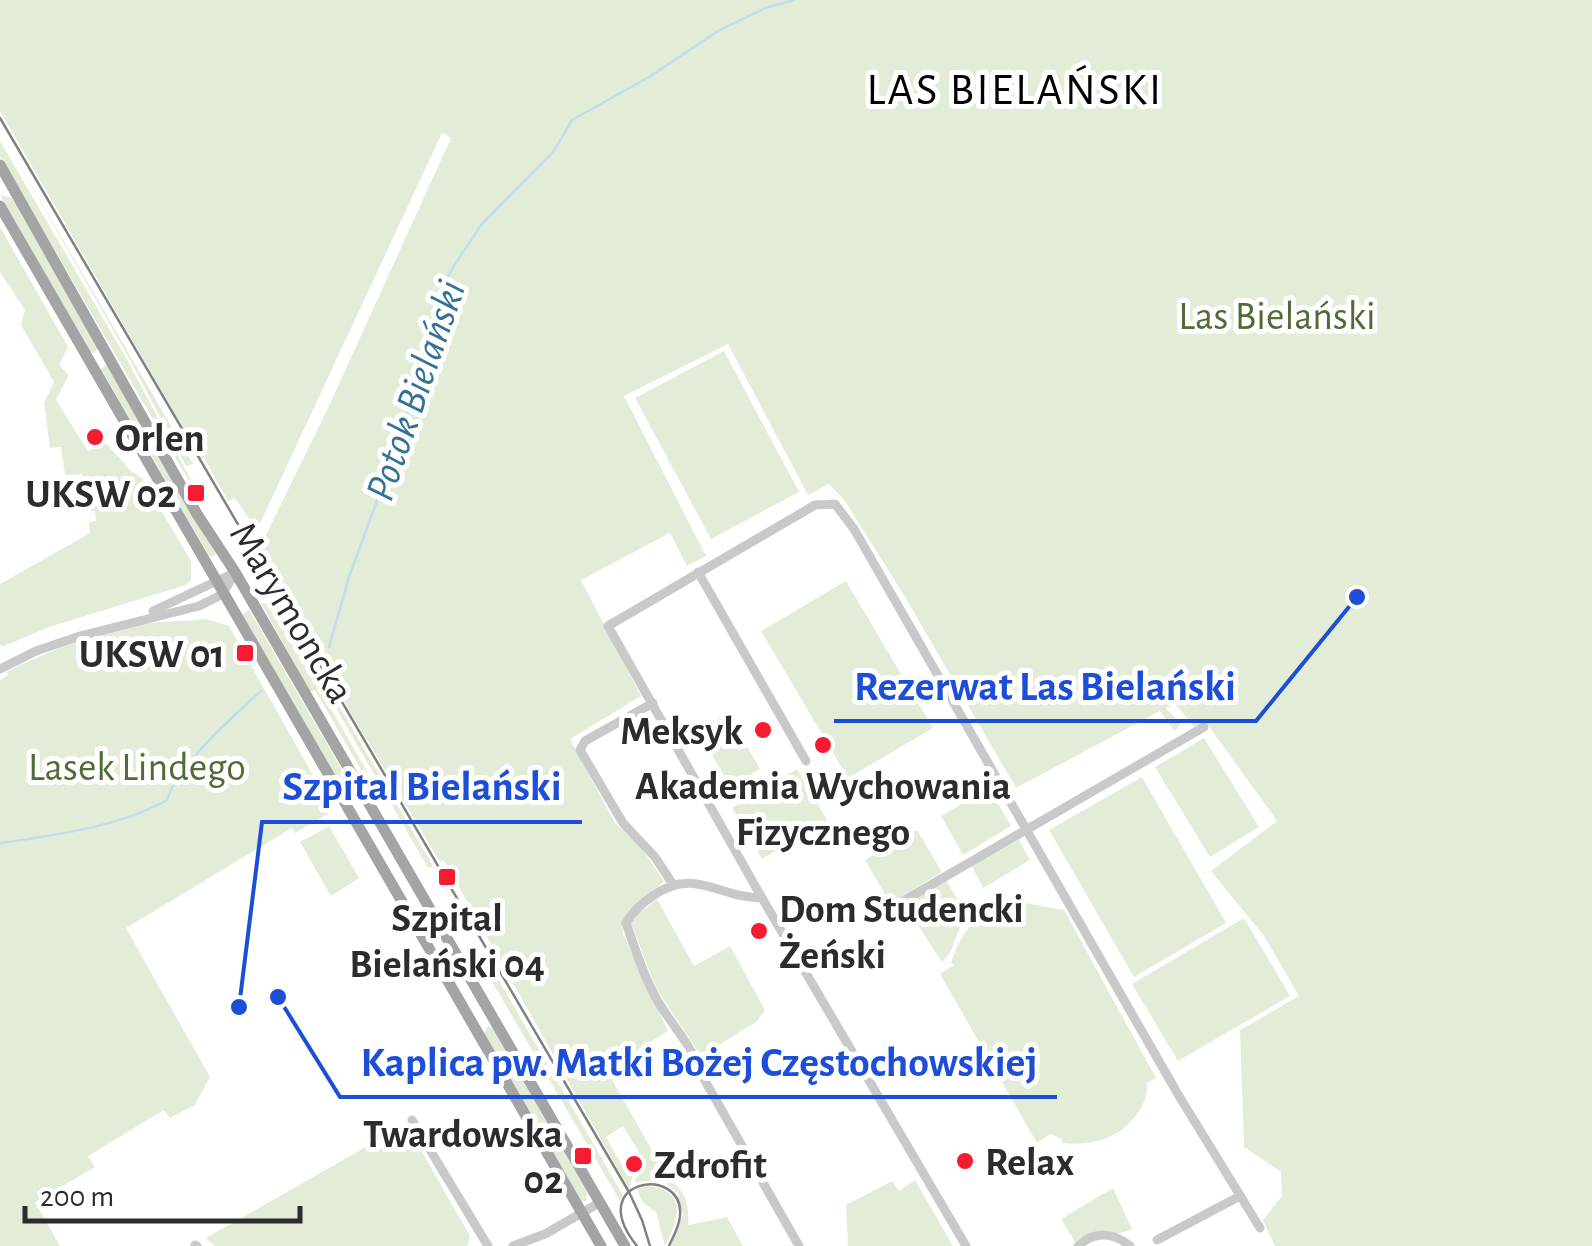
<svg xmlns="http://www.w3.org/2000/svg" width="1592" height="1246" viewBox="0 0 1592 1246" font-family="'Alegreya Sans',sans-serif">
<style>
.green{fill:#e3ecd7}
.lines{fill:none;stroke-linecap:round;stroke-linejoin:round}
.stream{stroke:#c1ddee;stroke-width:2.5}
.minor{stroke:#c9c9c9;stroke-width:9}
.major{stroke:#a4a4a4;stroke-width:11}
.tram{stroke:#818181;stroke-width:2.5}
.poi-dot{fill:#f61b30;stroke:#fff;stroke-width:4}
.labels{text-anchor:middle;stroke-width:10;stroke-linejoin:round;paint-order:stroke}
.park-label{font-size:40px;fill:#506b36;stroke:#fff}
.poi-label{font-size:40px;font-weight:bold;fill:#2c2c2c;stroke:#fff;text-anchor:start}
.street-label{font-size:40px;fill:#2c2c2c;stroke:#fff}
.water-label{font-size:42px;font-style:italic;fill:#337195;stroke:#fff}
.quarter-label{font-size:45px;letter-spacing:2.5px;fill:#000;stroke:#fff}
.leader{fill:none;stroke:#1d4ed8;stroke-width:4}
.callout-dot{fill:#1d4ed8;stroke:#fff;stroke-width:4}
.callout-label{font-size:42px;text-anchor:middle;font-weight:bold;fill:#1d4ed8;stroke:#fff;stroke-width:10;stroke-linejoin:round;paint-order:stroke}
</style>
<rect width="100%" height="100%" fill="#fff"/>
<g class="green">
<path d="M0,0H1592V1246H1275L1263,1220L1282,1196L1281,1172L1244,1147L1240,1030L1299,996L1264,936L1211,871L1277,821L1206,722L1194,727L1175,703L1166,708L1181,725L1174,731L1160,711L1016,788L905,597L845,501L829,484L808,495L728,344L624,396L706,556L687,566L670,533L581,580L641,696L570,739L615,823L640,846L664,881L622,920L623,934L668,1031L606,1069L663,1170L658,1175C683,1184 690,1200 688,1225L727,1217L743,1246H671L683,1214L678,1197L680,1195L662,1180L634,1182L638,1175L636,1170L646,1164L623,1126L606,1137L628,1176H633L629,1189L447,866L443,860L440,862L266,571L269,567L259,549L329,406L451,138L442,133L257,530L235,498L228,501L204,458L201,459L0,111Z"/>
<polygon points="0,131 193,464 186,466 128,356"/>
<polygon points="0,141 125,356 191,480 189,481 0,156"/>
<polygon points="0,195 12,198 98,347 95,353 90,352"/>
<polygon points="0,227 68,347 59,365 69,375 56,400 88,451 104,441 131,471 142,478 191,561 191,581 186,585 49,627 4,646 0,645 0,584 90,533 89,522 96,521 95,511 87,511 82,474 65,475 61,447 50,448 44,403 54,382 21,325 25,310 0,272"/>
<polygon points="724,351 799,492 711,539 635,398"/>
<polygon points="107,364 216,554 210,557 101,369"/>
<polygon points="846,581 933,728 848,778 761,631"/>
<polygon points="271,595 281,607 433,866 428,868"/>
<polygon points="261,603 271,605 368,773 364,775 315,690 310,692"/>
<polygon points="249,610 352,787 352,799 347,797 242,614"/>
<path d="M206,619L229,626L333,811L295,833L292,828L126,928L210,1077L195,1105L170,1118L164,1110L88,1156L95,1167L35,1202L60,1246H0V680L8,675L7,672C43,653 109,627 150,623C168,621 187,621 206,619Z"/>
<polygon points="728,714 760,769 730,786 698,731"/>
<polygon points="1204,738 1259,827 1210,857 1155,767"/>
<polygon points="797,769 827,820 762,859 732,808"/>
<polygon points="1142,777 1226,923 1134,977 1049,830"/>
<polygon points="989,788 1011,826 963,855 941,816"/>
<polygon points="329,826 359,878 331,896 300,842"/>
<polygon points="917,830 942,872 890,903 865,860"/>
<polygon points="1019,840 1030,860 983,888 972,866"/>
<path d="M946,880L968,917C954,930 956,951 942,962L916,922L907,926L896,910Z"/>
<polygon points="657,899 694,966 730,946 765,1010 756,1022 701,1056 656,988 631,923 638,914"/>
<path d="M1025,903L1064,910L1156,1078L1146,1083C1149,1092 1145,1102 1139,1111C1121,1139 1092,1146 1062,1143V1139L1050,1134L1037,1143L940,974L954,965L951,963C963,926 983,905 1025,903Z"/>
<polygon points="1244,918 1290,996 1178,1061 1132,984"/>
<polygon points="491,967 623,1195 620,1201 487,973"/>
<polygon points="488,1026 494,1030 587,1192 586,1201 580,1201 484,1034"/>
<polygon points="406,1124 470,1236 467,1246 215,1246 206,1238"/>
<polygon points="915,1180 953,1246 848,1246 846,1205 892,1181 899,1191"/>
<path d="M649,1186C689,1192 678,1220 665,1246L656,1212L642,1202L637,1189Z"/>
<path d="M1113,1188L1132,1229C1112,1239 1094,1228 1075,1242L1061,1219Z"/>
</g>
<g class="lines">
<g class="stream">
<polyline points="329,647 349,577 403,430 403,418 413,405 447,279 455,264 481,225 554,151 572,120 649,77 718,31 765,8 794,0"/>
<path d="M0,843C52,836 122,826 167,800C178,765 233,716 261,691"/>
</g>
<g class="minor">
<polyline points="698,572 806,761"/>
<polyline points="153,611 234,573"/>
<polyline points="0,669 36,651 80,636 199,606 223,594 235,572"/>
<polyline points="653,703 585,741 580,750 623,823 655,857 672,883"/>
<polyline points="762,898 608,626 815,505 835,504 854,529 1179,1096 1260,1228"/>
<polyline points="891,908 1204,727"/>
<polyline points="412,1120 488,1246"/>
<polyline points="1157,1240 1240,1196"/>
<polyline points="195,1245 197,1246"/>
<polyline points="513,1246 545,1234 599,1203"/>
<path d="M799,1246L700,1072C692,1045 670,1023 656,998C643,975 635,948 626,923C633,911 642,903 654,895C695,867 719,898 762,898L966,1246"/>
<path d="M1078,1246C1095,1231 1113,1232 1130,1246"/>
</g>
<g class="major">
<polyline points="0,165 197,514 235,572 625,1246"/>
<polyline points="0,206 601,1246"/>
</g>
<g class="tram">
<polyline points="0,118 629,1192 642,1220 650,1246"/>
<path d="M637,1246C582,1178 685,1164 680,1216C679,1227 673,1237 669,1246"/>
</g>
</g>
<g class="poi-dot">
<circle cx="95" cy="437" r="10"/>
<rect x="186" y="483" width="20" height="20" rx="5"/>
<rect x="235" y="643" width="20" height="20" rx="5"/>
<circle cx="763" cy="730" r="10"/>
<circle cx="823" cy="745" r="10"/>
<rect x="437" y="867" width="20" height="20" rx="5"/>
<circle cx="759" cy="931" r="10"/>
<rect x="573" y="1146" width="20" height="20" rx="5"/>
<circle cx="965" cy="1161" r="10"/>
<circle cx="634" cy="1164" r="10"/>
</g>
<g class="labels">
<g class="park-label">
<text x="1277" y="329">Las Bielański</text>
<text x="137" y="780">Lasek Lindego</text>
</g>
<g class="poi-label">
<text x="115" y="451">Orlen</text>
<text x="176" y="507" text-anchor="end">UKSW 02</text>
<text x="225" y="667" text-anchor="end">UKSW 01</text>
<text x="743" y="744" text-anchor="end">Meksyk</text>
<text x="823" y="799" text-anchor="middle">Akademia Wychowania<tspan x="823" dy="46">Fizycznego</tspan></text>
<text x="779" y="922">Dom Studencki<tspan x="779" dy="46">Żeński</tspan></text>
<text x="447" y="931" text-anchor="middle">Szpital<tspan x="447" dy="46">Bielański 04</tspan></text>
<text x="563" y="1147" text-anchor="end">Twardowska<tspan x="563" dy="46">02</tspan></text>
<text x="985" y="1175">Relax</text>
<text x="654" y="1178">Zdrofit</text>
</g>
<g class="street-label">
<text transform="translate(293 612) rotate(59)" y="14">Marymoncka</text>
</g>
<g class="water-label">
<text transform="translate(414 390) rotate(-71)" y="15">Potok Bielański</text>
</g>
<g class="quarter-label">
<text x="1015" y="104">LAS BIELAŃSKI</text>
</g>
</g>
<path class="leader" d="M1357 597L1256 721H834M239 1007L262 822H582M278 997L340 1097H1057"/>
<g class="callout-dot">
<circle cx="1357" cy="597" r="10"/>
<circle cx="239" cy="1007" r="10"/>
<circle cx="278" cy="997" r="10"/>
</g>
<g class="callout-label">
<text x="1045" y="700">Rezerwat Las Bielański</text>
<text x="422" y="800">Szpital Bielański</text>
<text x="699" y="1076">Kaplica pw. Matki Bożej Częstochowskiej</text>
</g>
<path d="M25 1206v15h275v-15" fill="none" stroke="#2c2c2c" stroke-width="5"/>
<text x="40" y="1206" font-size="30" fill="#2c2c2c" stroke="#ffffff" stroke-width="8" paint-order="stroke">200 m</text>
</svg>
